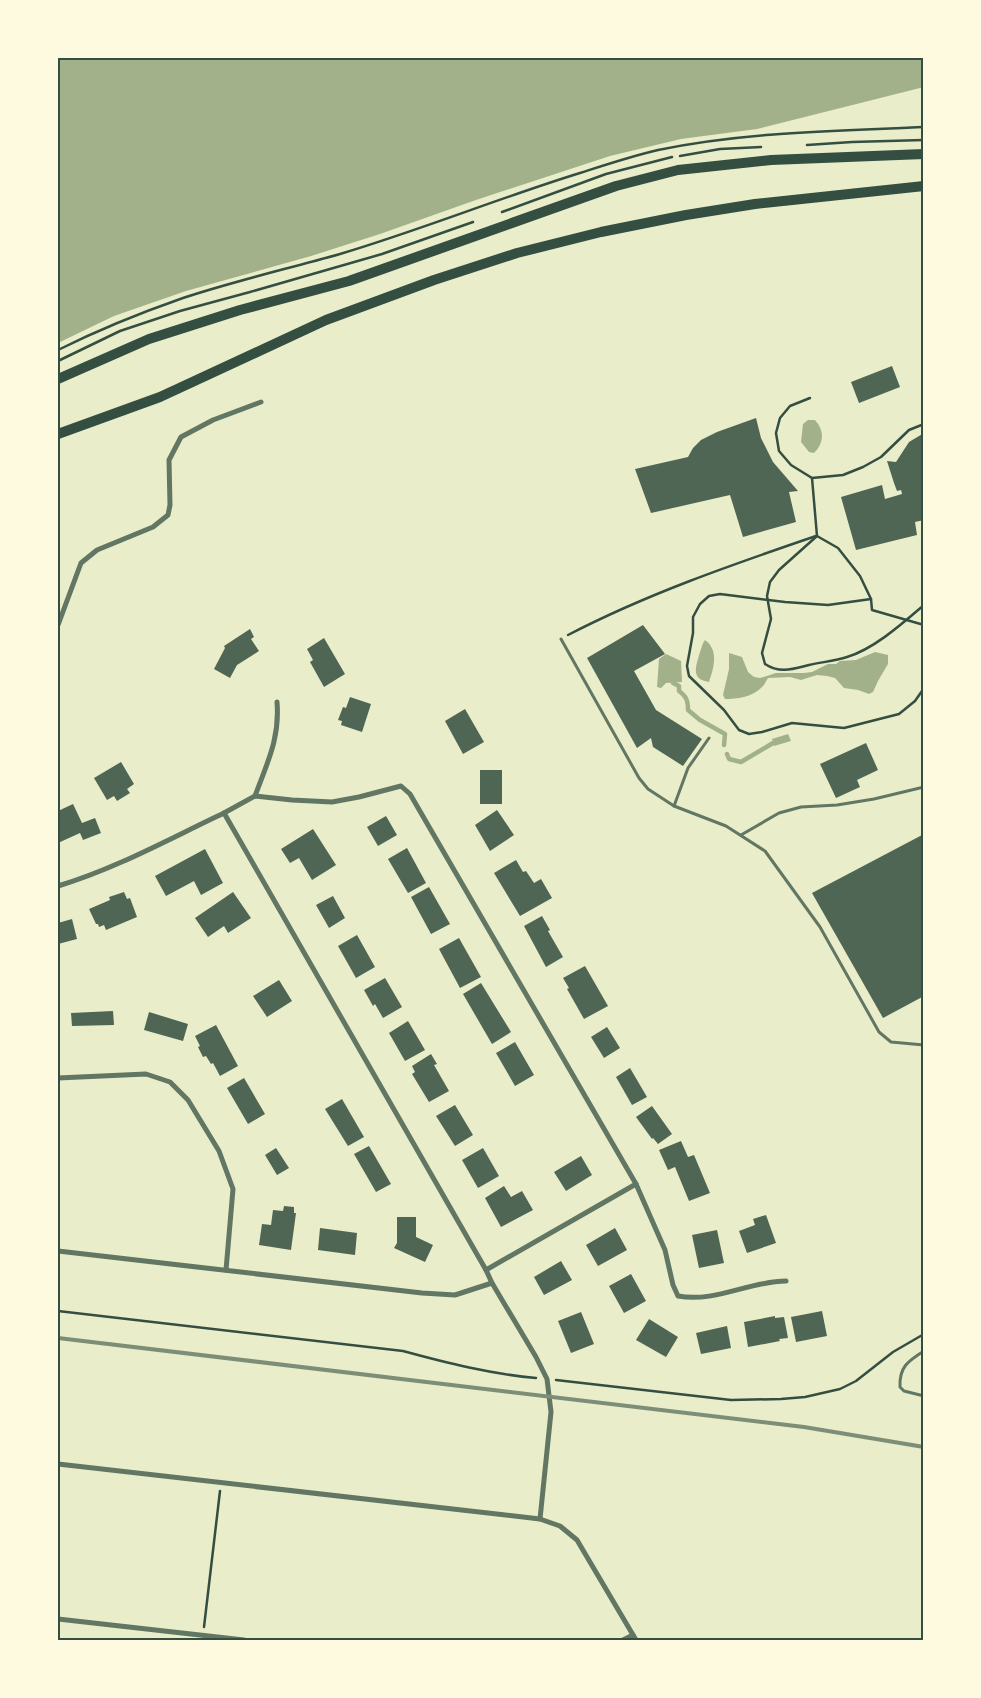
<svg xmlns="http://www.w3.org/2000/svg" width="981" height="1698" viewBox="0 0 981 1698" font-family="'Work Sans',sans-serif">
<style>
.water{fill:#a3b18a}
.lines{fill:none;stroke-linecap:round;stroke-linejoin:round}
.stream{stroke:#a3b18a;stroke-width:4.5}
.building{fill:#4f6655}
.path{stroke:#344e41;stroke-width:2.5}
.service{stroke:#617663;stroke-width:3}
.minor{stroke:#617663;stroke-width:5}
.primary{stroke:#344e41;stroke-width:10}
.rail{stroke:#7c8e77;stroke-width:4}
.neatline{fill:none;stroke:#344e41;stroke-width:2}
</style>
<rect width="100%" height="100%" fill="#e9edc9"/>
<g class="water">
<polygon points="58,58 923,58 924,87 757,129 681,139 610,156 476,200 380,234 311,256 186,291 114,316 58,343"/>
<path d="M808,420H815C825,431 824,443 814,453L809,452L801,442L803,424Z"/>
<path d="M705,640C719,650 714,668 709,682C689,679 697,664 700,652C702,647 702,644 705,640Z"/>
<path d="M875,652L888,655V664L878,681L873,692L869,694L858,690L844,688L835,678L827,676L817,675L801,680L790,677L768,678C766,681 764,686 761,688C752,697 737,699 725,699L723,695L729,669V653L742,657L748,672L754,677L760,678L776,673H804L812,672L828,664H836L840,661L856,660Z"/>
<polygon points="666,654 681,661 682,682 666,683 661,688 657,687 659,659"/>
<polygon points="788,734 791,741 774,746 772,739"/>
</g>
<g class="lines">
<g class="stream">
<path d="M673,683L679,686V691C686,696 688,700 688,710L700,720L725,734L724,745"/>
<polyline points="727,754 729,759 741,762 773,743"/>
</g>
</g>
<g class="building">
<polygon points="892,366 900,387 859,403 851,382"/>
<polygon points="756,418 761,438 773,462 798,491 789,492 796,522 743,537 730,495 651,513 635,469 688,457 693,448 701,440 717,432"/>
<polygon points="924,433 924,520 915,522 917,535 856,550 841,497 882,485 885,499 902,494 901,490 897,491 894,483 887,461 896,462 909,442"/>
<polygon points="643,625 665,654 634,671 656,710 702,739 683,766 653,747 651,738 637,748 587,658"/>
<polygon points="250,629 254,637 251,639 259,651 237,665 230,678 214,669 225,648 224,646"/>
<polygon points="324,638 345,674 324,687 310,662 313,660 307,649"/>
<polygon points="350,697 371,704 362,732 341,725 342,721 338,720 343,707 346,708"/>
<polygon points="465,709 484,742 463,754 445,721"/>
<polygon points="866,743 878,770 857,780 860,787 836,798 820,764"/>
<polygon points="121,762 134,784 127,789 130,793 117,801 114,796 107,800 94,778"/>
<rect x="480" y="770" width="22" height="34"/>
<polygon points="73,804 82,823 95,818 101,833 83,840 80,833 58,843 58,811"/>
<polygon points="497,810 514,835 490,851 475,825"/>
<polygon points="386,816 397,835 378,846 367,827"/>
<polygon points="313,829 336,865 312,880 299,858 290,863 281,849"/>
<polygon points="924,834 924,996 883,1018 812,893"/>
<polygon points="407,848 426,883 408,893 388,859"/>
<polygon points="205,849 223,883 201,895 194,881 166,896 155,876"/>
<polygon points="516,860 523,872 526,871 534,883 541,879 552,898 520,916 494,873"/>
<polygon points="429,887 450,924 431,934 411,897"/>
<polygon points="124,892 127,899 130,898 137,917 106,930 104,925 99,927 98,924 96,924 89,909 110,900 109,897"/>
<polygon points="233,892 251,918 228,933 224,926 208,937 195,918"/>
<polygon points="333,896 345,918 329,928 316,905"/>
<polygon points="542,916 550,930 548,931 563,957 546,967 524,926"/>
<polygon points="72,919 77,939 58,944 58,923"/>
<polygon points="357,935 375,967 356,978 338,946"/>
<polygon points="459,938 481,977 460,988 439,949"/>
<polygon points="585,966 608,1006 584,1019 567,989 569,988 563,978"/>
<polygon points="385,978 402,1007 383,1018 375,1004 373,1006 364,990"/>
<polygon points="279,980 292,1001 267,1017 253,996"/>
<polygon points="481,983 511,1032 492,1044 463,994"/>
<polygon points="113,1011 114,1025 72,1026 71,1013"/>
<polygon points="149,1012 188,1024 183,1041 144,1030"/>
<polygon points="408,1021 425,1050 405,1061 389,1033"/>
<polygon points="216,1025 238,1066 220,1076 213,1063 211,1064 206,1056 203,1057 198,1047 200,1046 195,1036"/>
<polygon points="607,1027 620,1048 604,1058 591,1037"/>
<polygon points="515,1042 534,1075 515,1086 496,1053"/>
<polygon points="431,1054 437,1064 434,1065 449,1091 429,1102 412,1074 415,1072 412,1066"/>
<polygon points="630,1068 647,1097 632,1105 616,1077"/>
<polygon points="244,1078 265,1114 248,1124 227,1088"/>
<polygon points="342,1099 364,1137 348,1146 325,1109"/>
<polygon points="455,1105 473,1135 455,1146 436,1116"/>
<polygon points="652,1106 672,1134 658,1144 653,1138 652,1139 636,1117"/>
<polygon points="681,1141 688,1157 694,1155 710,1193 689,1201 675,1167 668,1170 659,1150"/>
<polygon points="369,1146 391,1184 376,1192 354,1154"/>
<polygon points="276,1148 289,1168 277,1175 265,1155"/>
<polygon points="483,1148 499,1176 478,1188 462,1160"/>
<polygon points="581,1156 592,1175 566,1191 554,1172"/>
<polygon points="504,1186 511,1197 522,1191 533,1210 501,1227 485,1198"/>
<polygon points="284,1206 294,1207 294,1213 296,1213 291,1250 259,1245 262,1224 271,1225 273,1210 283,1211"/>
<polygon points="766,1215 776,1243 747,1253 739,1231 755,1225 753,1219"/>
<polygon points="397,1217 416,1217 416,1237 433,1245 425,1262 394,1248 397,1243"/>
<polygon points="320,1228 357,1233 355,1255 318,1250"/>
<polygon points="615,1228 627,1250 598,1266 586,1245"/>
<polygon points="717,1230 724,1263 699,1268 692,1235"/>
<polygon points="561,1261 572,1280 544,1295 534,1277"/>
<polygon points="631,1274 646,1301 624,1313 609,1286"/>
<polygon points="822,1311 827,1336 796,1342 791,1317"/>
<polygon points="581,1312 594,1344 571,1353 558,1321"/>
<polygon points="775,1316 775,1318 784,1317 788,1338 779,1339 780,1341 748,1347 744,1322"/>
<polygon points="649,1319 678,1337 666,1357 636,1340"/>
<polygon points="727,1326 731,1348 701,1354 696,1333"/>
</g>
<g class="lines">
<g class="path">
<polyline points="807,145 852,142 924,140"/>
<polyline points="680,156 720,149 761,147"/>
<polyline points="502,212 606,174 672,157"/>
<path d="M58,350C98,330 140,313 183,298C234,281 287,269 340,254C421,230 499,198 580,173C605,165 632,156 658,150C745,132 835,131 924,127"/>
<polyline points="58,361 120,331 180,311 250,292 382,254 473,222"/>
<polyline points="810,398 790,406 780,418 776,433 779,451 791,465 812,478 843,475 863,467 881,457 909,430 924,424"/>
<polyline points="812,478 817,536 838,548 860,576 871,599 872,610 924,625"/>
<path d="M817,536L779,570L770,582L767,596L771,619L762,653L765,664C780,674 793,669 809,665C822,662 835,661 847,657C874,649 903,623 924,605"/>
<polyline points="871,599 828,605 785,602 720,594 709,596 700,604 693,617 693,633 687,666 689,676 724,710 739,730 749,734 762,732 792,723 844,728 899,714 915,701 922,691 924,685"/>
<path d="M568,635C647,594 731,565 816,536"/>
<path d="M58,1311L403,1351C447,1363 491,1374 536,1378"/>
<polyline points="556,1380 731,1400 781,1399 805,1397 840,1389 856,1381 893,1352 924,1334"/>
<polyline points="204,1627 220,1491"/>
</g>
<g class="service">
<polyline points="561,639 639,778 648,789 674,806 726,826 765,851 820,927 879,1032 891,1042 924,1045"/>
<polyline points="674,806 688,768 709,738"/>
<polyline points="741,835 779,813 801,807 837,805 874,799 924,787"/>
<path d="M924,1351C908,1361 899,1367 900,1387L904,1391L924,1396"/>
</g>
<g class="minor">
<polyline points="58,625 81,563 97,550 153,527 168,515 170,505 169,460 181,437 213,420 261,402"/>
<path d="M255,796C267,763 280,739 277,702"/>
<polyline points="224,813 255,796 292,800 332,802 359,797 401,786 410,794 636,1184 486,1270"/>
<path d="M58,886C115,869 169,839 224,813L486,1270L492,1283L536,1357L547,1379L551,1412L540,1519"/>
<polyline points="58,1078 146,1074 170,1082 188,1100 219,1151 233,1189 226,1270"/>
<path d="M636,1184L665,1250L673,1285L678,1296C715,1303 750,1281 786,1281"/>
<polyline points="58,1251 422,1293 455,1295 492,1283"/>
<polyline points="58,1464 540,1519 560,1526 577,1540 636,1640"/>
<polyline points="58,1619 244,1640"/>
<polyline points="623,1640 633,1635"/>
</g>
<g class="primary">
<polyline points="58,379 149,339 240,310 349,281 616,186 678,170 771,160 924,154"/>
<polyline points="58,434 160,397 326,320 434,280 517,253 601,232 686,215 755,204 924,186"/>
</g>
<polyline class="rail" points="58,1338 804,1427 924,1447"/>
</g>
<rect width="981" height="1698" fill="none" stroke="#fefae0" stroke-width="118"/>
<rect x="59" y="59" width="863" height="1580" class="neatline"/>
</svg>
